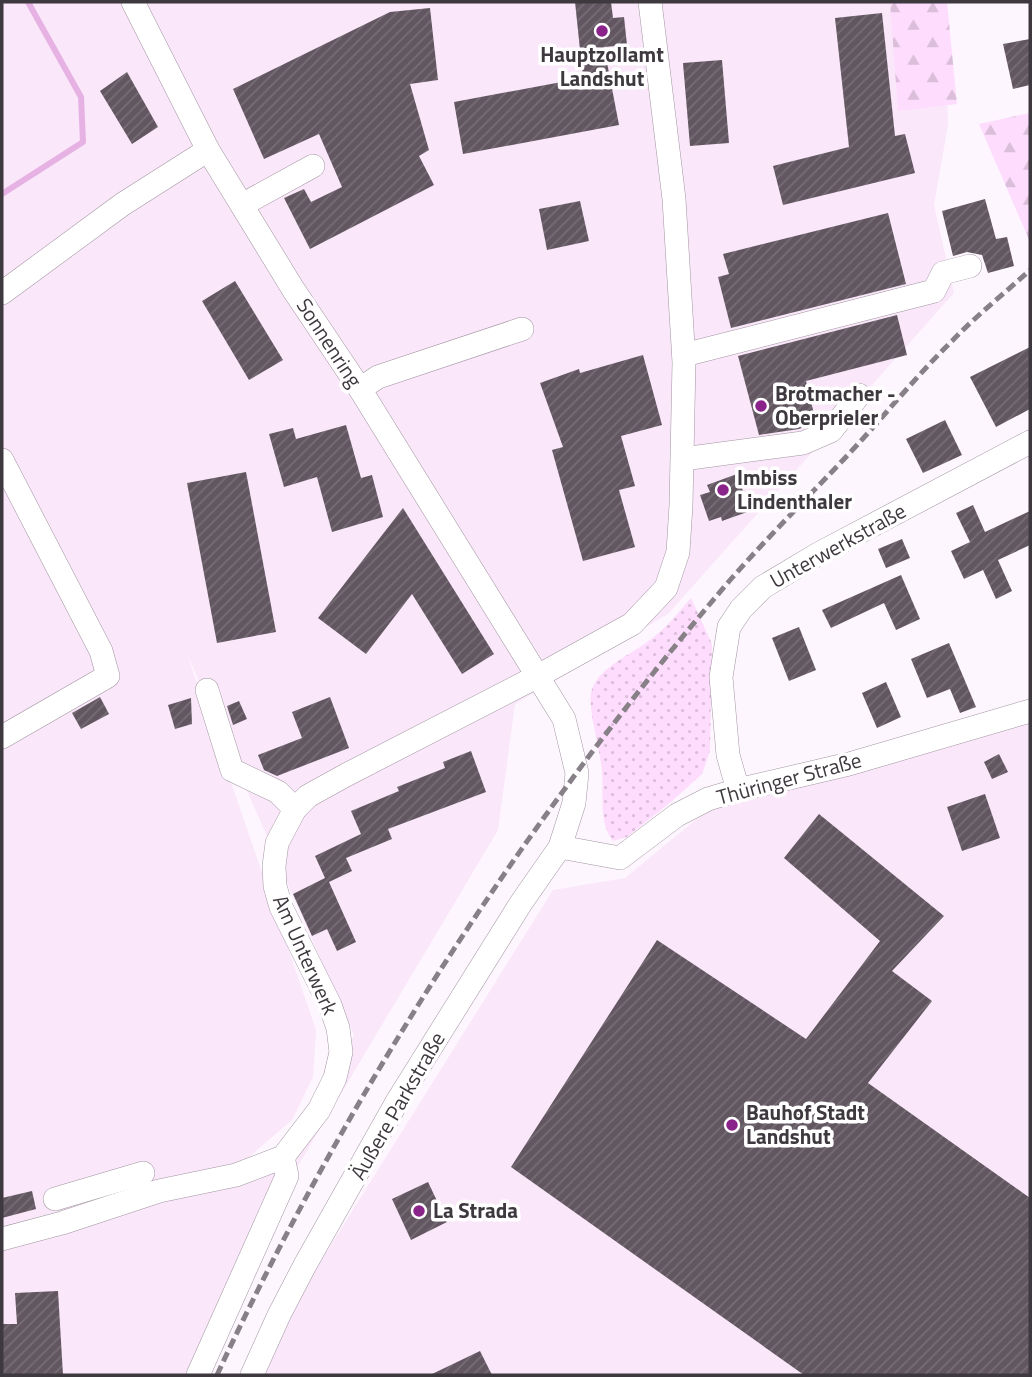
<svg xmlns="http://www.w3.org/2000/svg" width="1032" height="1377" viewBox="0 0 1032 1377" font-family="'Titillium Web',sans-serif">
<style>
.built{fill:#fae7f9}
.grass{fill:url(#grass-dots)}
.forest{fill:url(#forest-firs)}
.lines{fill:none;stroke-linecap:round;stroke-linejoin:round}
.stream{stroke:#e6b2e4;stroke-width:6}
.building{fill:url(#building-hatch)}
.minor-casing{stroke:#a195a1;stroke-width:24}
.minor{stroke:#fff;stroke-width:23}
.rail{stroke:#878187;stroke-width:5;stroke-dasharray:10 5;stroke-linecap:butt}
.poi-dot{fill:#8a248b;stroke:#fff;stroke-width:2.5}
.labels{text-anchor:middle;stroke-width:7;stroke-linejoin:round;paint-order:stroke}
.poi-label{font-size:21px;font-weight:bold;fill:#3e393e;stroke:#fff;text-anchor:start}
.street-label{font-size:21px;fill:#3e393e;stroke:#fff}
</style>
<defs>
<pattern id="grass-dots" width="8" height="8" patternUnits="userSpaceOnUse" patternTransform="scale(1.75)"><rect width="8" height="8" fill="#fedcfd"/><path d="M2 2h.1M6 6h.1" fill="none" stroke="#dbbeda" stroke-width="1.8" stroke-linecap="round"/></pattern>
<pattern id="forest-firs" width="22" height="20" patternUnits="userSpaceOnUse" patternTransform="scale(1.75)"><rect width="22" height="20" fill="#fedcfd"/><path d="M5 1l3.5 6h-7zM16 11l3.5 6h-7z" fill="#dbbeda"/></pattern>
<pattern id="building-hatch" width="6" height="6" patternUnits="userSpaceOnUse" patternTransform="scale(1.75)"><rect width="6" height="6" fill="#625761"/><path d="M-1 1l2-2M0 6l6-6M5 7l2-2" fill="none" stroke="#766d75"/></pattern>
</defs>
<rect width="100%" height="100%" fill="#fef6fe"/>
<g class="built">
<polygon points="2,2 944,2 948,125 934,205 954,293 668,614 515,704 498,830 298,1166 201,1375 2,1375 2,1246 293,1160 354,1035 187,654 316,1030 313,1077 292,1120 241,1164 2,1226 2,743 127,673 2,741"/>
<polygon points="1030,718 1030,1375 264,1375 301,1293 553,890 625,878 710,808"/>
</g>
<path class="grass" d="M691,598L712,644L710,751L702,774L671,802L627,837L613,841C598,822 604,795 602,773C601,751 588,712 591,693C596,668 631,655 650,640C666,628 678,613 691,598Z"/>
<g class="forest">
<polygon points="890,2 947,2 957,104 898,111"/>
<polygon points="1030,113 1030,242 979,124"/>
</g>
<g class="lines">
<polyline class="stream" points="2,194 83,142 81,97 28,2"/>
</g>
<g class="building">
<polygon points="575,2 611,2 613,18 624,17 627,45 604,47 619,125 463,154 454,102 583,78"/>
<polygon points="430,8 438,80 410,84 429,150 419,156 434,185 310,249 284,198 304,189 311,202 342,187 319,134 264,159 233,89 390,12"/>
<polygon points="882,13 895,136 905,134 915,173 783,205 773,166 849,147 835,18"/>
<polygon points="1030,39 1030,85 1013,89 1003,44"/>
<polygon points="722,60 729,143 690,146 683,63"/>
<polygon points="127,72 158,127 132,144 100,91"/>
<polygon points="985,199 996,239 1007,237 1014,266 988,273 982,255 967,252 953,256 942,211"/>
<polygon points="580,201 589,241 547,250 539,209"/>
<polygon points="888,213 906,284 731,328 718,277 729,274 723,254"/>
<polygon points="235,281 283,360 249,380 202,301"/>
<polygon points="897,315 907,355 806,381 816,422 799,429 759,435 738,356"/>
<polygon points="1030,347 1030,409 996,427 970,377"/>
<polygon points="643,355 662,425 621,436 635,486 619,490 635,547 583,561 552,450 563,447 540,383 579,369 580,373"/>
<polygon points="945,420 962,455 923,473 906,439"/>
<polygon points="346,425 361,478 372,475 383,517 332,532 317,477 284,487 269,434 293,428 296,439"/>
<polygon points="246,472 276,632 217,643 187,483"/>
<polygon points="737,474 750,511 722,521 721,517 709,521 700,495 710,492 707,485"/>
<polygon points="973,505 985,532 1030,511 1030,545 998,560 1012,591 996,599 983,570 964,579 951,551 970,542 956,513"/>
<polygon points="403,508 494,654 462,674 412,594 366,654 318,618"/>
<polygon points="902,539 910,558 886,568 878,549"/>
<polygon points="901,575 920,619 896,630 884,603 831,628 822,610"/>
<polygon points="799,627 816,670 789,681 772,638"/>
<polygon points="949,643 976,707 960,713 950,689 927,698 911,659"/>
<polygon points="886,682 901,717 877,728 862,693"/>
<polygon points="100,697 109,714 81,729 72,713"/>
<polygon points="330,697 349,748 277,776 264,770 258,755 302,738 292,712"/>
<polygon points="191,698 192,724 175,729 168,705"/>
<polygon points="239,701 247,719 233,725 227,706"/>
<polygon points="471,751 486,792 388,829 392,839 346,858 352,871 329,882 356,942 337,951 327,929 312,936 293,894 325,878 315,856 361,834 351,811 399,791 397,787 445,768 443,762"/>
<polygon points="999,754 1008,772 992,779 984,762"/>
<polygon points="985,794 1000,838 962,851 947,807"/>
<polygon points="819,814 944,916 892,971 932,1001 868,1083 1030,1198 1030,1375 804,1375 511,1167 657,940 806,1039 880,941 784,858"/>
<polygon points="428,1182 447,1222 411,1240 392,1199"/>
<polygon points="32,1191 36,1209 2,1218 2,1198"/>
<polygon points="58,1291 63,1375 2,1375 2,1324 17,1324 15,1293"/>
<polygon points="480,1351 492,1375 430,1375"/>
</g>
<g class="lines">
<g class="minor-casing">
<g id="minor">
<polyline points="133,2 208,150 293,289 360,389 564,719 577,773 574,803 560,847 521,903 398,1100 305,1265 279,1315 252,1375"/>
<polyline points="242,205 313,166"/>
<polyline points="2,293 123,204 208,150"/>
<polyline points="684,355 934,291 943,273 970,266"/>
<polyline points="360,389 378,377 522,329"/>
<polyline points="683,459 803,443 831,431 859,395"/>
<polyline points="2,460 101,651 108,676 2,737"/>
<polyline points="207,690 232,770 278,792 295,809"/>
<polyline points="738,790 728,755 721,677 729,627 741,609 763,587 820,553 1030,442"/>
<polyline points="560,847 620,858 677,815 708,799 738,790 849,764 1030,711"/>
<polyline points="55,1199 143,1173"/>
<polyline points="2,1239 62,1223 159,1191 236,1175 283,1157 319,1110 335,1078 341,1052 338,1028 330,1005 281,907 275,886 274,866 277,843 295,809 308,796 346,775 538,676 632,624 666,588 678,552 681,505 684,362 674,199 650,2"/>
<polyline points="198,1375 287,1176 283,1157"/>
</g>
</g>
<use href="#minor" class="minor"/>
<path class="rail" d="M217,1375C348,1092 528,816 731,579C768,537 807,498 845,458C882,419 915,377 953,340C977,315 1005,293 1030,270"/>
</g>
<g class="poi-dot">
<circle cx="602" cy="31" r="7"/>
<circle cx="761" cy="406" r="7"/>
<circle cx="723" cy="490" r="7"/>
<circle cx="732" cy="1125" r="7"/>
<circle cx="419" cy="1211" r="7"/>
</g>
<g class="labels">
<g class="poi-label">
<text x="602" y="62" text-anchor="middle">Hauptzollamt<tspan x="602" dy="24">Landshut</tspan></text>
<text x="775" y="401">Brotmacher -<tspan x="775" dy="24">Oberprieler</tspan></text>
<text x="737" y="485">Imbiss<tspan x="737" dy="24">Lindenthaler</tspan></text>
<text x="746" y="1120">Bauhof Stadt<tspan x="746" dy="24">Landshut</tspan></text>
<text x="433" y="1218">La Strada</text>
</g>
<g class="street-label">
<text transform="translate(329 343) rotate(57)" y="7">Sonnenring</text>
<text transform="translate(838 546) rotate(-29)" y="7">Unterwerkstraße</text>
<text transform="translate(789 779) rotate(-15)" y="7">Thüringer Straße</text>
<text transform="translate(305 955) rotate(66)" y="7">Am Unterwerk</text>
<text transform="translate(398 1106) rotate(-60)" y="7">Äußere Parkstraße</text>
</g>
</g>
<rect width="1032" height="1377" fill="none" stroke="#3e393e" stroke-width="7"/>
</svg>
